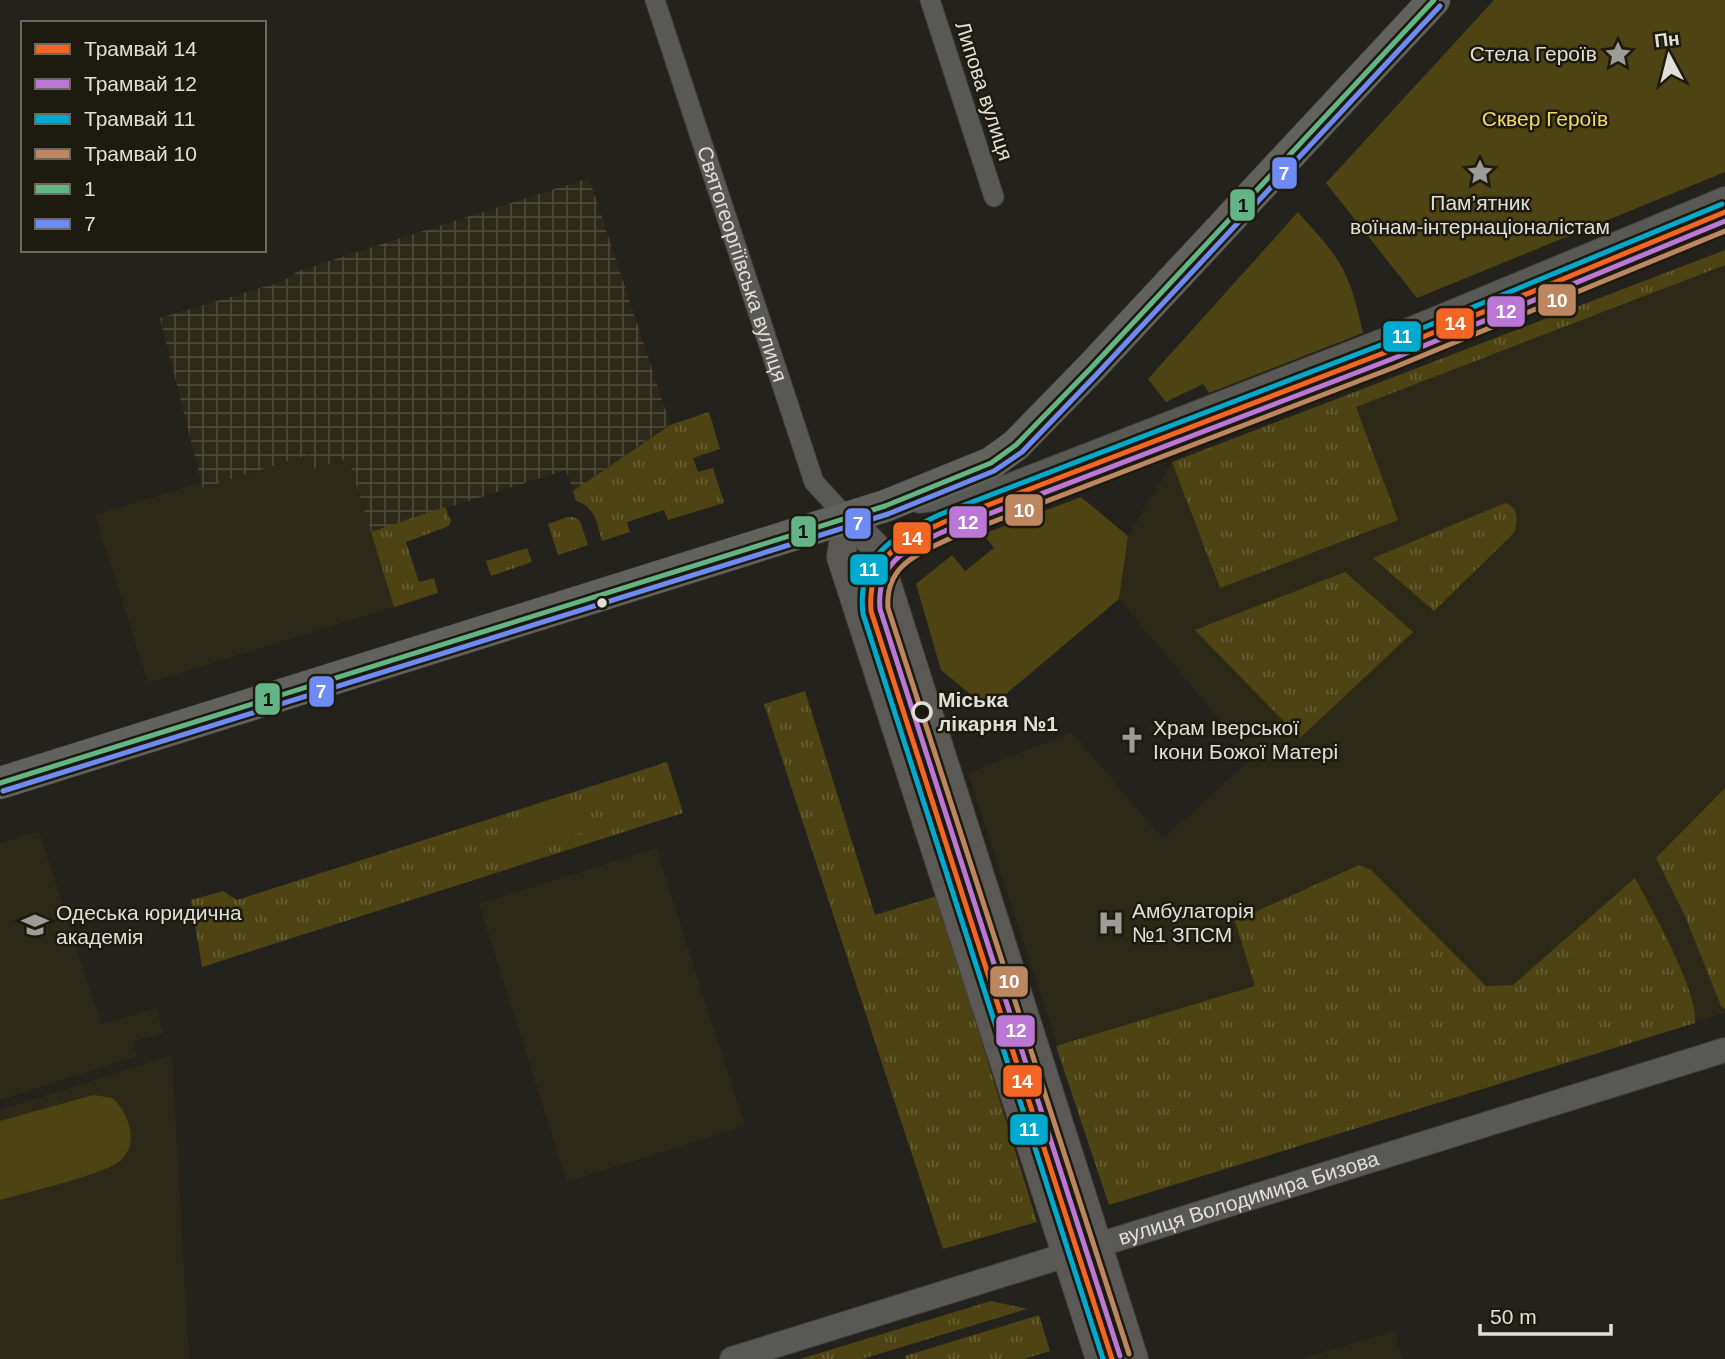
<svg xmlns="http://www.w3.org/2000/svg" width="1725" height="1359" viewBox="0 0 1725 1359" font-family="Helvetica,sans-serif">
<style>
.built{fill:#2d2918}
.industrial{fill:url(#industrial-grid)}
.grass{fill:url(#grass-tufts)}
.green{fill:#4d4313}
.lines{fill:none;stroke-linecap:round;stroke-linejoin:round}
.minor-casing{stroke:#413f3b;stroke-width:21}
.tertiary-casing{stroke:#413f3b;stroke-width:26}
.secondary-casing{stroke:#413f3b;stroke-width:30}
.primary-casing{stroke:#413f3b;stroke-width:33}
.minor{stroke:#585855;stroke-width:19}
.tertiary{stroke:#585855;stroke-width:24}
.secondary{stroke:#5a5956;stroke-width:28}
.primary{stroke:#61615d;stroke-width:32}
.bus-1-casing{stroke:#1d1b0f;stroke-width:10}
.bus-2-casing{stroke:#1d1b0f;stroke-width:10}
.bus-1{stroke:#64b586;stroke-width:5}
.bus-2{stroke:#6e8af4;stroke-width:5}
.tram-1-casing{stroke:#1d1b0f;stroke-width:10}
.tram-2-casing{stroke:#1d1b0f;stroke-width:10}
.tram-3-casing{stroke:#1d1b0f;stroke-width:10}
.tram-4-casing{stroke:#1d1b0f;stroke-width:10}
.tram-1{stroke:#f26522;stroke-width:5}
.tram-2{stroke:#ba77d6;stroke-width:5}
.tram-3{stroke:#00a9ce;stroke-width:5}
.tram-4{stroke:#bb8660;stroke-width:5}
.bus-dot{fill:#e0ded7;stroke:#1d1b0f;stroke-width:2.5}
.stop-dot{fill:#1d1b0f;stroke:#e0ded7;stroke-width:3.5}
.labels{text-anchor:middle;stroke-width:5;stroke-linejoin:round;paint-order:stroke}
.poi-label{font-size:21px;fill:#e0ded7;stroke:#1d1b0f;text-anchor:start}
.street-label{font-size:21px;fill:#e0ded7;stroke:#1d1b0f}
.park-label{font-size:21px;fill:#f1d866;stroke:#1d1b0f}
.stop-label{font-size:21px;font-weight:bold;fill:#e0ded7;stroke:#1d1b0f;text-anchor:start}
.line-badge{stroke:#1d1b0f;stroke-width:2.5}
.badge-label{font-size:19px;text-anchor:middle;font-weight:bold;fill:#fff}
.pale-badge-label{font-size:19px;text-anchor:middle;font-weight:bold;fill:#111}
</style>
<defs>
<pattern id="industrial-grid" width="8" height="8" patternUnits="userSpaceOnUse" patternTransform="scale(1.75)"><rect width="8" height="8" fill="#2d2918"/><path d="M0 4h8M4 0v8" fill="none" stroke="#4b4839"/></pattern>
<pattern id="grass-tufts" width="24" height="20" patternUnits="userSpaceOnUse" patternTransform="scale(1.75)"><rect width="24" height="20" fill="#4d4313"/><path d="M3 7l-1-3M5 7V3M7 7l1-3M15 17l-1-3M17 17v-4M19 17l1-3" fill="none" stroke="#665e35"/></pattern>
</defs>
<rect width="100%" height="100%" fill="#24221c"/>
<g class="built">
<polygon points="1725,250 1725,1013 1109,1204 968,773 1072,732 1163,839 1251,758 1119,599 1128,536 1172,462"/>
<polygon points="308,455 313,469 348,458 394,607 148,683 95,515 201,482 204,488"/>
<polygon points="39,831 101,1024 157,1008 163,1033 133,1042 137,1056 0,1100 0,843"/>
<polygon points="656,848 745,1126 567,1182 479,904"/>
<polygon points="172,1055 189,1359 0,1359 0,1110"/>
<polygon points="1394,1331 1403,1359 1300,1359"/>
</g>
<polygon class="industrial" points="589,178 670,424 573,491 566,470 371,532 348,458 313,469 308,455 203,488 160,318 284,281 298,271"/>
<g class="grass">
<polygon points="1725,250 1725,265 1356,407 1398,520 1220,588 1172,462"/>
<path d="M709,412L720,449L693,458L698,472L713,468L724,503L668,520L664,510L627,522L630,532L602,541C597,523 595,506 576,501L573,491L670,425Z"/>
<path d="M1505,503C1519,507 1518,522 1514,533L1434,611L1373,558Z"/>
<polygon points="445,507 451,521 449,526 406,542 419,582 434,578 438,593 394,607 371,532"/>
<polygon points="567,517 574,517 580,521 588,545 558,555 548,524"/>
<polygon points="527,548 532,562 491,576 486,561"/>
<polygon points="1345,572 1413,632 1300,738 1195,630"/>
<polygon points="805,691 875,915 937,896 1037,1222 943,1249 764,704"/>
<polygon points="667,762 683,813 202,967 191,900 223,891 237,900"/>
<polygon points="1725,788 1725,1009 1721,1006 1685,916 1656,858"/>
<path d="M1359,865L1371,870L1486,986L1513,985L1635,878C1652,910 1698,990 1695,1023L1109,1205L1056,1046L1255,986L1235,921Z"/>
<polygon points="991,1301 1027,1309 862,1359 800,1359"/>
<polygon points="1039,1315 1050,1351 1024,1359 906,1359 905,1356"/>
</g>
<g class="green">
<polygon points="1494,0 1725,0 1725,172 1417,298 1326,183"/>
<path d="M1298,212C1313,230 1332,248 1343,269C1353,289 1358,311 1363,333L1209,393L1203,384L1166,402L1148,379Z"/>
<polygon points="1081,497 1128,536 1119,599 988,709 941,670 916,584 952,555 965,571 994,548 983,534"/>
<polygon points="582,800 591,829 553,842 543,812"/>
<polygon points="536,815 545,845 508,855 499,827"/>
<path d="M93,1095L113,1098C129,1114 140,1145 120,1161C100,1176 27,1192 0,1200V1121Z"/>
</g>
<g class="lines">
<g class="minor-casing">
<g id="minor">
<path id="s1" d="M655,0L814,482L847,518"/>
<polyline points="930,0 994,197"/>
</g>
</g>
<g class="tertiary-casing">
<g id="tertiary">
<polyline points="920,501 1001,489 1385,340 1725,199"/>
<path id="s2" d="M732,1359L1725,1050"/>
</g>
</g>
<g class="secondary-casing">
<g id="secondary">
<polyline points="847,518 875,546 1134,1359"/>
<polyline points="847,518 841,557 1100,1359"/>
</g>
</g>
<g class="primary-casing">
<polyline id="primary" points="0,783 885,506 991,463 1016,445 1091,368 1434,0"/>
</g>
<use href="#minor" class="minor"/>
<use href="#tertiary" class="tertiary"/>
<use href="#secondary" class="secondary"/>
<use href="#primary" class="primary"/>
<g class="bus-1-casing">
<polyline id="bus-1" points="0,783 885,506 991,463 1016,445 1091,368 1434,0"/>
</g>
<g class="bus-2-casing">
<polyline id="bus-2" points="3,791 888,514 994,471 1022,452 1097,374 1440,6"/>
</g>
<use href="#bus-1" class="bus-1"/>
<use href="#bus-2" class="bus-2"/>
<g class="tram-1-casing">
<path id="tram-1" d="M1112,1359L871,611C867,556 900,543 944,522L1389,351L1725,212"/>
</g>
<g class="tram-2-casing">
<path id="tram-2" d="M1120,1356L880,609C876,560 909,548 947,530L1392,359L1725,221"/>
</g>
<g class="tram-3-casing">
<path id="tram-3" d="M1103,1359L863,614C856,555 894,536 941,514L1386,343L1722,204"/>
</g>
<g class="tram-4-casing">
<path id="tram-4" d="M1129,1354L888,608C885,565 918,554 951,538L1395,367L1725,231"/>
</g>
<use href="#tram-1" class="tram-1"/>
<use href="#tram-2" class="tram-2"/>
<use href="#tram-3" class="tram-3"/>
<use href="#tram-4" class="tram-4"/>
</g>
<defs>
<g id="sight-bare" transform="scale(2.1)"><path d="M0-6L1.8-2.2L6-1.7L2.9 1.2L3.7 5.4L0 3.3L-3.7 5.4L-2.9 1.2L-6-1.7L-1.8-2.2Z" fill="#9e9c96" stroke="#1d1b0f" stroke-width="2.5" paint-order="stroke"/></g>
<g id="church-bare" transform="scale(2.1)"><path d="M-1.2-6h2.4v3.5h3.3v2.4h-3.3V6h-2.4V-.1h-3.3v-2.4h3.3Z" fill="#9e9c96" stroke="#1d1b0f" stroke-width="2.5" paint-order="stroke"/></g>
<g id="hospital-bare" transform="scale(2.1)"><path d="M-5-5h3v3.5h4V-5h3V5h-3V1.5h-4V5h-3Z" fill="#9e9c96" stroke="#1d1b0f" stroke-width="2.5" paint-order="stroke"/></g>
<g id="university-bare" transform="scale(2.1)"><path d="M0-5L7-2L0 1L-7-2ZM-4 1L0 2.5L4 1V4Q0 6-4 4Z" fill="#9e9c96" stroke="#1d1b0f" stroke-width="2.5" paint-order="stroke"/></g>
</defs>
<g fill-rule="evenodd">
<use href="#sight-bare" x="1618" y="54"/>
<use href="#sight-bare" x="1480" y="172"/>
<use href="#church-bare" x="1132" y="740"/>
<use href="#hospital-bare" x="1111" y="923"/>
<use href="#university-bare" x="35" y="925"/>
</g>
<circle class="bus-dot" cx="602" cy="603" r="6"/>
<circle class="stop-dot" cx="922" cy="712" r="9"/>
<g class="labels">
<g class="poi-label">
<text x="1597" y="61" text-anchor="end">Стела Героїв</text>
<text x="1480" y="210" text-anchor="middle">Пам’ятник<tspan x="1480" dy="24">воїнам-інтернаціоналістам</tspan></text>
<text x="1153" y="735">Храм Іверської<tspan x="1153" dy="24">Ікони Божої Матері</tspan></text>
<text x="1132" y="918">Амбулаторія<tspan x="1132" dy="24">№1 ЗПСМ</tspan></text>
<text x="56" y="920">Одеська юридична<tspan x="56" dy="24">академія</tspan></text>
</g>
<g class="street-label">
<text transform="translate(984 91) rotate(72)" y="7">Липова вулиця</text>
<text dy="7" stroke="none"><textPath href="#s1" startOffset="278">Святогеоргіївська вулиця</textPath></text>
<text dy="7" stroke="none"><textPath href="#s2" startOffset="541">вулиця Володимира Бизова</textPath></text>
</g>
<g class="park-label">
<text x="1545" y="126">Сквер Героїв</text>
</g>
<g class="stop-label">
<text x="938" y="707">Міська<tspan x="938" dy="24">лікарня №1</tspan></text>
</g>
</g>
<g class="line-badge">
<rect x="1271" y="156" width="27" height="34" rx="7" fill="#6e8af4"/>
<rect x="1229" y="188" width="27" height="34" rx="7" fill="#64b586"/>
<rect x="1537" y="283" width="40" height="34" rx="7" fill="#bb8660"/>
<rect x="1486" y="295" width="40" height="33" rx="7" fill="#ba77d6"/>
<rect x="1435" y="307" width="40" height="33" rx="7" fill="#f26522"/>
<rect x="1382" y="320" width="40" height="33" rx="7" fill="#00a9ce"/>
<rect x="1004" y="493" width="40" height="34" rx="7" fill="#bb8660"/>
<rect x="948" y="505" width="40" height="34" rx="7" fill="#ba77d6"/>
<rect x="844" y="507" width="28" height="33" rx="7" fill="#6e8af4"/>
<rect x="790" y="515" width="27" height="33" rx="7" fill="#64b586"/>
<rect x="892" y="521" width="40" height="34" rx="7" fill="#f26522"/>
<rect x="849" y="553" width="40" height="33" rx="7" fill="#00a9ce"/>
<rect x="308" y="675" width="27" height="33" rx="7" fill="#6e8af4"/>
<rect x="254" y="682" width="27" height="34" rx="7" fill="#64b586"/>
<rect x="989" y="965" width="40" height="33" rx="7" fill="#bb8660"/>
<rect x="995" y="1014" width="41" height="34" rx="7" fill="#ba77d6"/>
<rect x="1002" y="1064" width="41" height="34" rx="7" fill="#f26522"/>
<rect x="1009" y="1113" width="40" height="33" rx="7" fill="#00a9ce"/>
</g>
<g class="badge-label">
<text x="1284" y="180">7</text>
<text x="1557" y="307">10</text>
<text x="1506" y="318">12</text>
<text x="1455" y="330">14</text>
<text x="1402" y="343">11</text>
<text x="1024" y="517">10</text>
<text x="968" y="529">12</text>
<text x="858" y="530">7</text>
<text x="912" y="545">14</text>
<text x="869" y="576">11</text>
<text x="321" y="698">7</text>
<text x="1009" y="988">10</text>
<text x="1016" y="1037">12</text>
<text x="1022" y="1088">14</text>
<text x="1029" y="1136">11</text>
</g>
<g class="pale-badge-label">
<text x="1243" y="212">1</text>
<text x="803" y="538">1</text>
<text x="268" y="706">1</text>
</g>
<rect x="21" y="21" width="245" height="231" fill="#1d1b0f" stroke="#6b695f" stroke-width="2"/>
<rect x="35" y="44" width="35" height="10" fill="#f26522" stroke="#6b695f" stroke-width="2"/>
<text x="84" y="56" font-size="21" fill="#e0ded7">Трамвай 14</text>
<rect x="35" y="79" width="35" height="10" fill="#ba77d6" stroke="#6b695f" stroke-width="2"/>
<text x="84" y="91" font-size="21" fill="#e0ded7">Трамвай 12</text>
<rect x="35" y="114" width="35" height="10" fill="#00a9ce" stroke="#6b695f" stroke-width="2"/>
<text x="84" y="126" font-size="21" fill="#e0ded7">Трамвай 11</text>
<rect x="35" y="149" width="35" height="10" fill="#bb8660" stroke="#6b695f" stroke-width="2"/>
<text x="84" y="161" font-size="21" fill="#e0ded7">Трамвай 10</text>
<rect x="35" y="184" width="35" height="10" fill="#64b586" stroke="#6b695f" stroke-width="2"/>
<text x="84" y="196" font-size="21" fill="#e0ded7">1</text>
<rect x="35" y="219" width="35" height="10" fill="#6e8af4" stroke="#6b695f" stroke-width="2"/>
<text x="84" y="231" font-size="21" fill="#e0ded7">7</text>
<g transform="translate(1669 56) rotate(353)" stroke="#1d1b0f" stroke-width="5" paint-order="stroke">
<path d="M0-5L12 26L0 18L-12 26Z" fill="#e0ded7"/>
<text y="-10" font-size="19" font-weight="bold" text-anchor="middle" fill="#e0ded7">Пн</text>
</g>
<path d="M1480 1324v10h131v-10" fill="none" stroke="#e0ded7" stroke-width="3.5"/>
<text x="1490" y="1324" font-size="21" fill="#e0ded7" stroke="#1d1b0f" stroke-width="5" paint-order="stroke">50 m</text>
</svg>
